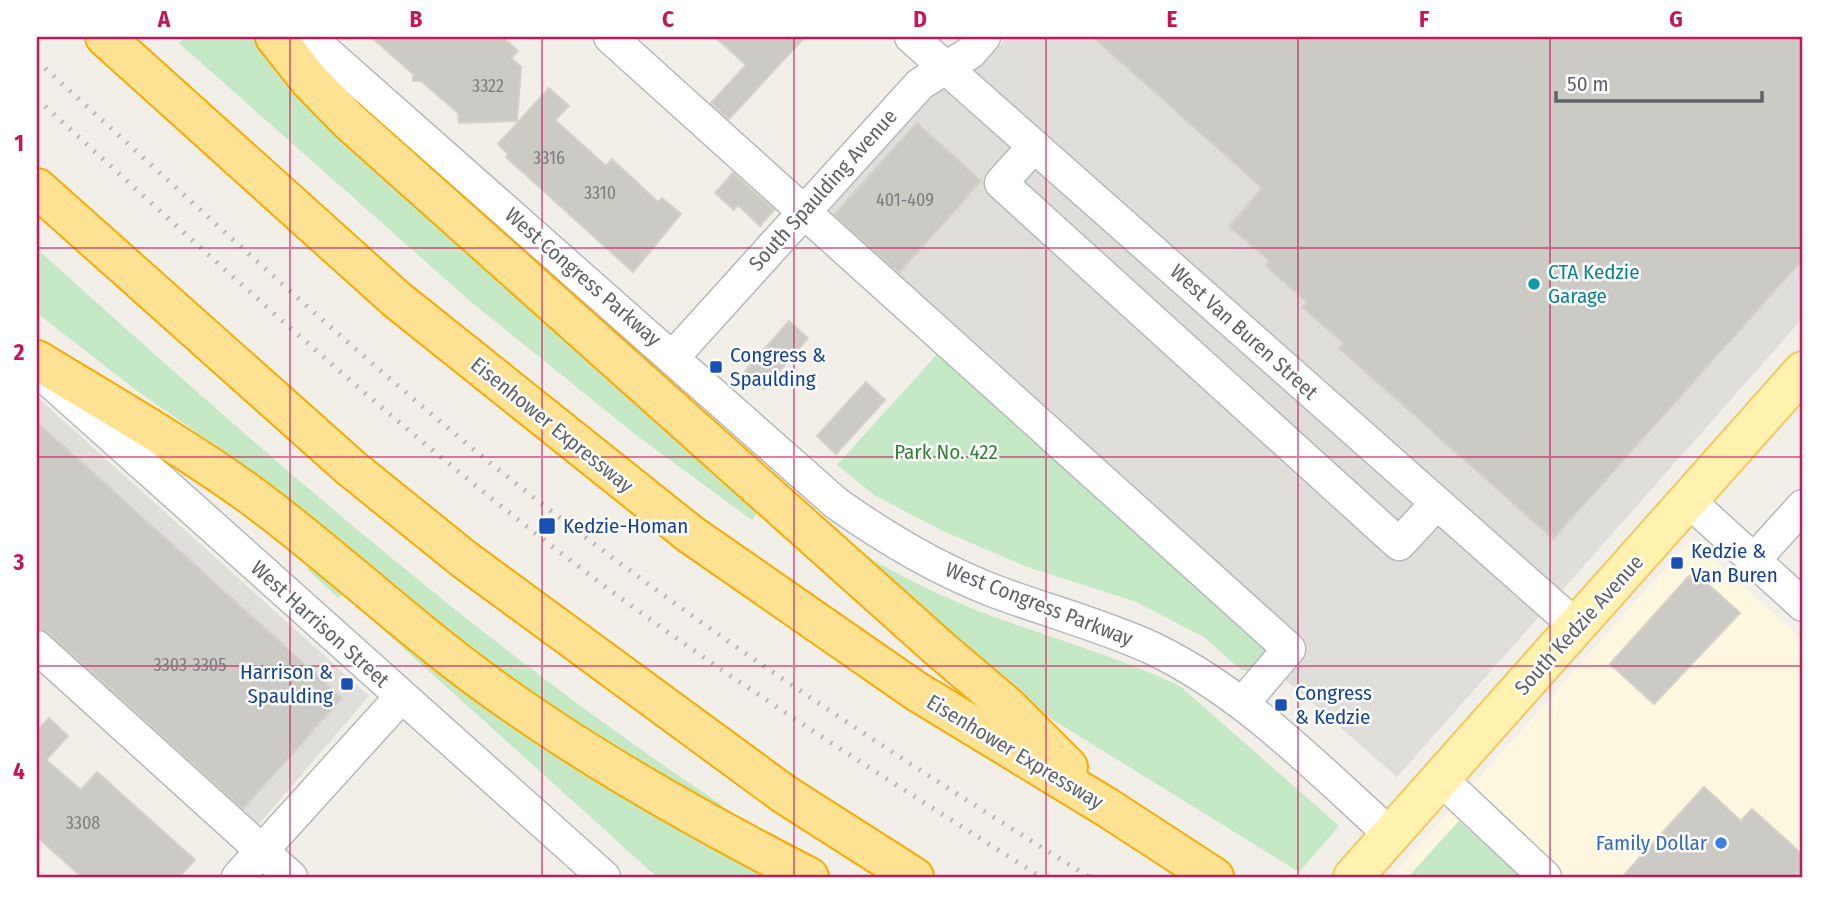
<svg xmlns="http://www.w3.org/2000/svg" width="1840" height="914" viewBox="0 0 1840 914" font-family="'Fira Sans Condensed',sans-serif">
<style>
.commercial{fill:#fef7e0}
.industrial{fill:#e0deda}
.green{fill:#c5e8c5}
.building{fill:#cccac5;stroke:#d6d1c6;stroke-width:2}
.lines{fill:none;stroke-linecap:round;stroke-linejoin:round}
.minor-casing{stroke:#b5b8bc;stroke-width:35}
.major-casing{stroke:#f2c960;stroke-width:42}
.highway-casing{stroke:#f9ab00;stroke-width:42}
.minor{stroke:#fff;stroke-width:32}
.major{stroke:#fff2af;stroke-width:38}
.highway{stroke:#fde293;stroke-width:38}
.rail{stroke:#b6b7b8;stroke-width:5;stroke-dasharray:2 9;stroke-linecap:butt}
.grid{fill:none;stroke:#c2185b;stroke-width:2;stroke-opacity:0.55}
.culture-dot{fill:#0f9aa8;stroke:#fff;stroke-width:2.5}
.transit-dot{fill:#1a4fb4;stroke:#fff;stroke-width:2.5}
.shop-dot{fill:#3f7fe0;stroke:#fff;stroke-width:2.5}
.labels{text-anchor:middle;stroke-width:5;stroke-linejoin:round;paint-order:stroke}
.number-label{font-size:18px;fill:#7a7d7f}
.street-label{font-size:21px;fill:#5f6368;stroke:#fff}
.culture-label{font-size:21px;fill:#0d838f;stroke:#fff;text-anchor:start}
.transit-label{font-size:21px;fill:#164399;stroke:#fff;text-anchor:start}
.park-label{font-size:21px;fill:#348238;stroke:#fff}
.shop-label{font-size:21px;fill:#366cbe;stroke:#fff;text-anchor:end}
.neatline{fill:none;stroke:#c2185b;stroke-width:2.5}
.grid-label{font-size:23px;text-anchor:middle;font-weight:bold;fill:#c2185b}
</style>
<rect width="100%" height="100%" fill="#f1efe8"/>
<polygon class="commercial" points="1691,539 1803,640 1803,877 1521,877 1459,821 1408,877 1391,877"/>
<g class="industrial">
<polygon points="1008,37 1803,37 1803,318 1397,777 1281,676 1289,649 813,220 930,88 987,60"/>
<polygon points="37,397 369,696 247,838 37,647"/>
</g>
<g class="green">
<polygon points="185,37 253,37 759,509 752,520 636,435 470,301 179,43"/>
<path d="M37,249C256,446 476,642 722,805L716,813L500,674L216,446L136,390L37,313Z"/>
<polygon points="941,350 1264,643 1270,656 1250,672 1240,669 1204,637 1134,601 1030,568 943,531 874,495 837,465"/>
<path d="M861,553C905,579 950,601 997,618C1058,640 1121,658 1180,686L1339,826L1299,872L1037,710Z"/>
<polygon points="312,565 784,877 657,877 350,600 343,594 338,598 307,569"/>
<polygon points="1459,821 1521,877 1408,877"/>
</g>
<g class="building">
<polygon points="371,37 503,37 518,51 511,58 521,67 517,121 459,123 458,113 421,81 413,81 413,74"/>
<polygon points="715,37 805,37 729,119 711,103 746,65"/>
<polygon points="1093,37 1803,37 1803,259 1553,539 1339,348 1344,344 1302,307 1307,302 1266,266 1269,261 1229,226 1262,188"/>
<polygon points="549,88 569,106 555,120 606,166 612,159 658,202 662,198 681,214 633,272 506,157 508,154 498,144"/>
<polygon points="917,123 981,181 899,273 834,215"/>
<polygon points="733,173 774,210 760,226 738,205 734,210 715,193"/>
<polygon points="789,321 808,338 764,389 745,371"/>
<polygon points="866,382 885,400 836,454 817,436"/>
<polygon points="37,422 342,698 243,809 49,633 37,629"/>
<polygon points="1689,576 1699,576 1740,613 1654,704 1610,664"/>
<polygon points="49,718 68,736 46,760 81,790 97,772 195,860 179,877 82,877 37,837 37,731"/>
<polygon points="1704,787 1741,821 1752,809 1803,855 1803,877 1622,877"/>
</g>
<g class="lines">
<g class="minor-casing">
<g id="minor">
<path d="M309,37L836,503C885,538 937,569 994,591C1047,611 1102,625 1154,649C1246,694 1317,768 1392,836"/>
<polyline points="610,37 1289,649 1243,703"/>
<polyline points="911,37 1577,627"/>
<polyline points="1034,146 1001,183 1399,544 1437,503"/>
<polyline points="673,357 920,84 970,53 984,37"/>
<polyline points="51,382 604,877"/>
<polyline points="1689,501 1803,605"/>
<polyline points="1754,560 1803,506"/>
<polyline points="37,647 291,877"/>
<polyline points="1442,780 1545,877"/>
<polyline points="238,877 401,697"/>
</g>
</g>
<g class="major-casing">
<polyline id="major" points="1353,877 1803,371"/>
</g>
<g class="highway-casing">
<g id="highway">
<polyline points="105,37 396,299 690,534 916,691 1108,808 1214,877"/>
<polyline points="275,37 309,80 349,121 941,650 1008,707 1068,767"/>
<polyline points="37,188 351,468 465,560 784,794 914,877"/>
<path d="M37,360C109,404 183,446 252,496C341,562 421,640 513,703C607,769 708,825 809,877"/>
</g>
</g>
<use href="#minor" class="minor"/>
<use href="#major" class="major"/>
<use href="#highway" class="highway"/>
<g class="rail">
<path d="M37,61C184,194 329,331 483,457C675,613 880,747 1089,877"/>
<path d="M37,99C212,258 386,420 574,563C723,677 882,776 1041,877"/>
</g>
</g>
<path class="grid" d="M290,37V877M542,37V877M794,37V877M1046,37V877M1298,37V877M1550,37V877M37,248H1803M37,457H1803M37,666H1803"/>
<circle class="culture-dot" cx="1534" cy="284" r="7"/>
<g class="transit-dot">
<rect x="709" y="360" width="14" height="14" rx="3.5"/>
<rect x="538" y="517" width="18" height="18" rx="3.5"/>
<rect x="1670" y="556" width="14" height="14" rx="3.5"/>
<rect x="340" y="677" width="14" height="14" rx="3.5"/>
<rect x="1274" y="698" width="14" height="14" rx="3.5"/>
</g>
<circle class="shop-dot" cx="1721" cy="843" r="7"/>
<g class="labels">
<g class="number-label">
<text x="488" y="92">3322</text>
<text x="549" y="164">3316</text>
<text x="600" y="199">3310</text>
<text x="905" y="206">401-409</text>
<text x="190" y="671">3303-3305</text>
<text x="83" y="829">3308</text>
</g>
<g class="street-label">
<text transform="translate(823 190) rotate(-48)" y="7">South Spaulding Avenue</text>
<text transform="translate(583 277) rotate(41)" y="7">West Congress Parkway</text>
<text transform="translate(1244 332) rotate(42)" y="7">West Van Buren Street</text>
<text transform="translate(552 425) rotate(39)" y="7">Eisenhower Expressway</text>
<text transform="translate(1039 604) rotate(21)" y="7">West Congress Parkway</text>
<text transform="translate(320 624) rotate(42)" y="7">West Harrison Street</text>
<text transform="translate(1579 625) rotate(-48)" y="7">South Kedzie Avenue</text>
<text transform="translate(1015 752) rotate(31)" y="7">Eisenhower Expressway</text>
</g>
<g class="culture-label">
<text x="1548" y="279">CTA Kedzie<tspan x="1548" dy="24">Garage</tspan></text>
</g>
<g class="transit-label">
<text x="730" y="362">Congress &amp;<tspan x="730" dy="24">Spaulding</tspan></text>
<text x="563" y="533">Kedzie-Homan</text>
<text x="1691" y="558">Kedzie &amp;<tspan x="1691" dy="24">Van Buren</tspan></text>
<text x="333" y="679" text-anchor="end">Harrison &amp;<tspan x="333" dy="24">Spaulding</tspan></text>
<text x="1295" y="700">Congress<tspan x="1295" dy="24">&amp; Kedzie</tspan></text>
</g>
<g class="park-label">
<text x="946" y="459">Park No. 422</text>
</g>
<g class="shop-label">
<text x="1707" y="850">Family Dollar</text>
</g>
</g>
<rect width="1840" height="914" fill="none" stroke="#ffffff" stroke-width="77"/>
<path d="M1556 91v10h206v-10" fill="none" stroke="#5f6368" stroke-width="3.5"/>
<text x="1567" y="91" font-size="21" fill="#5f6368" stroke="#ffffff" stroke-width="5" paint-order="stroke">50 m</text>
<rect x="38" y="38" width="1763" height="838" class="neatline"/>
<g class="grid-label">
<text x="164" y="27">A</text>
<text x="416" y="27">B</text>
<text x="668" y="27">C</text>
<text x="920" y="27">D</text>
<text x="1172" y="27">E</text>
<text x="1424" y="27">F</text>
<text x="1676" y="27">G</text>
<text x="19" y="151">1</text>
<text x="19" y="360">2</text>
<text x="19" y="570">3</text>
<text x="19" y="779">4</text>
</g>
</svg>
